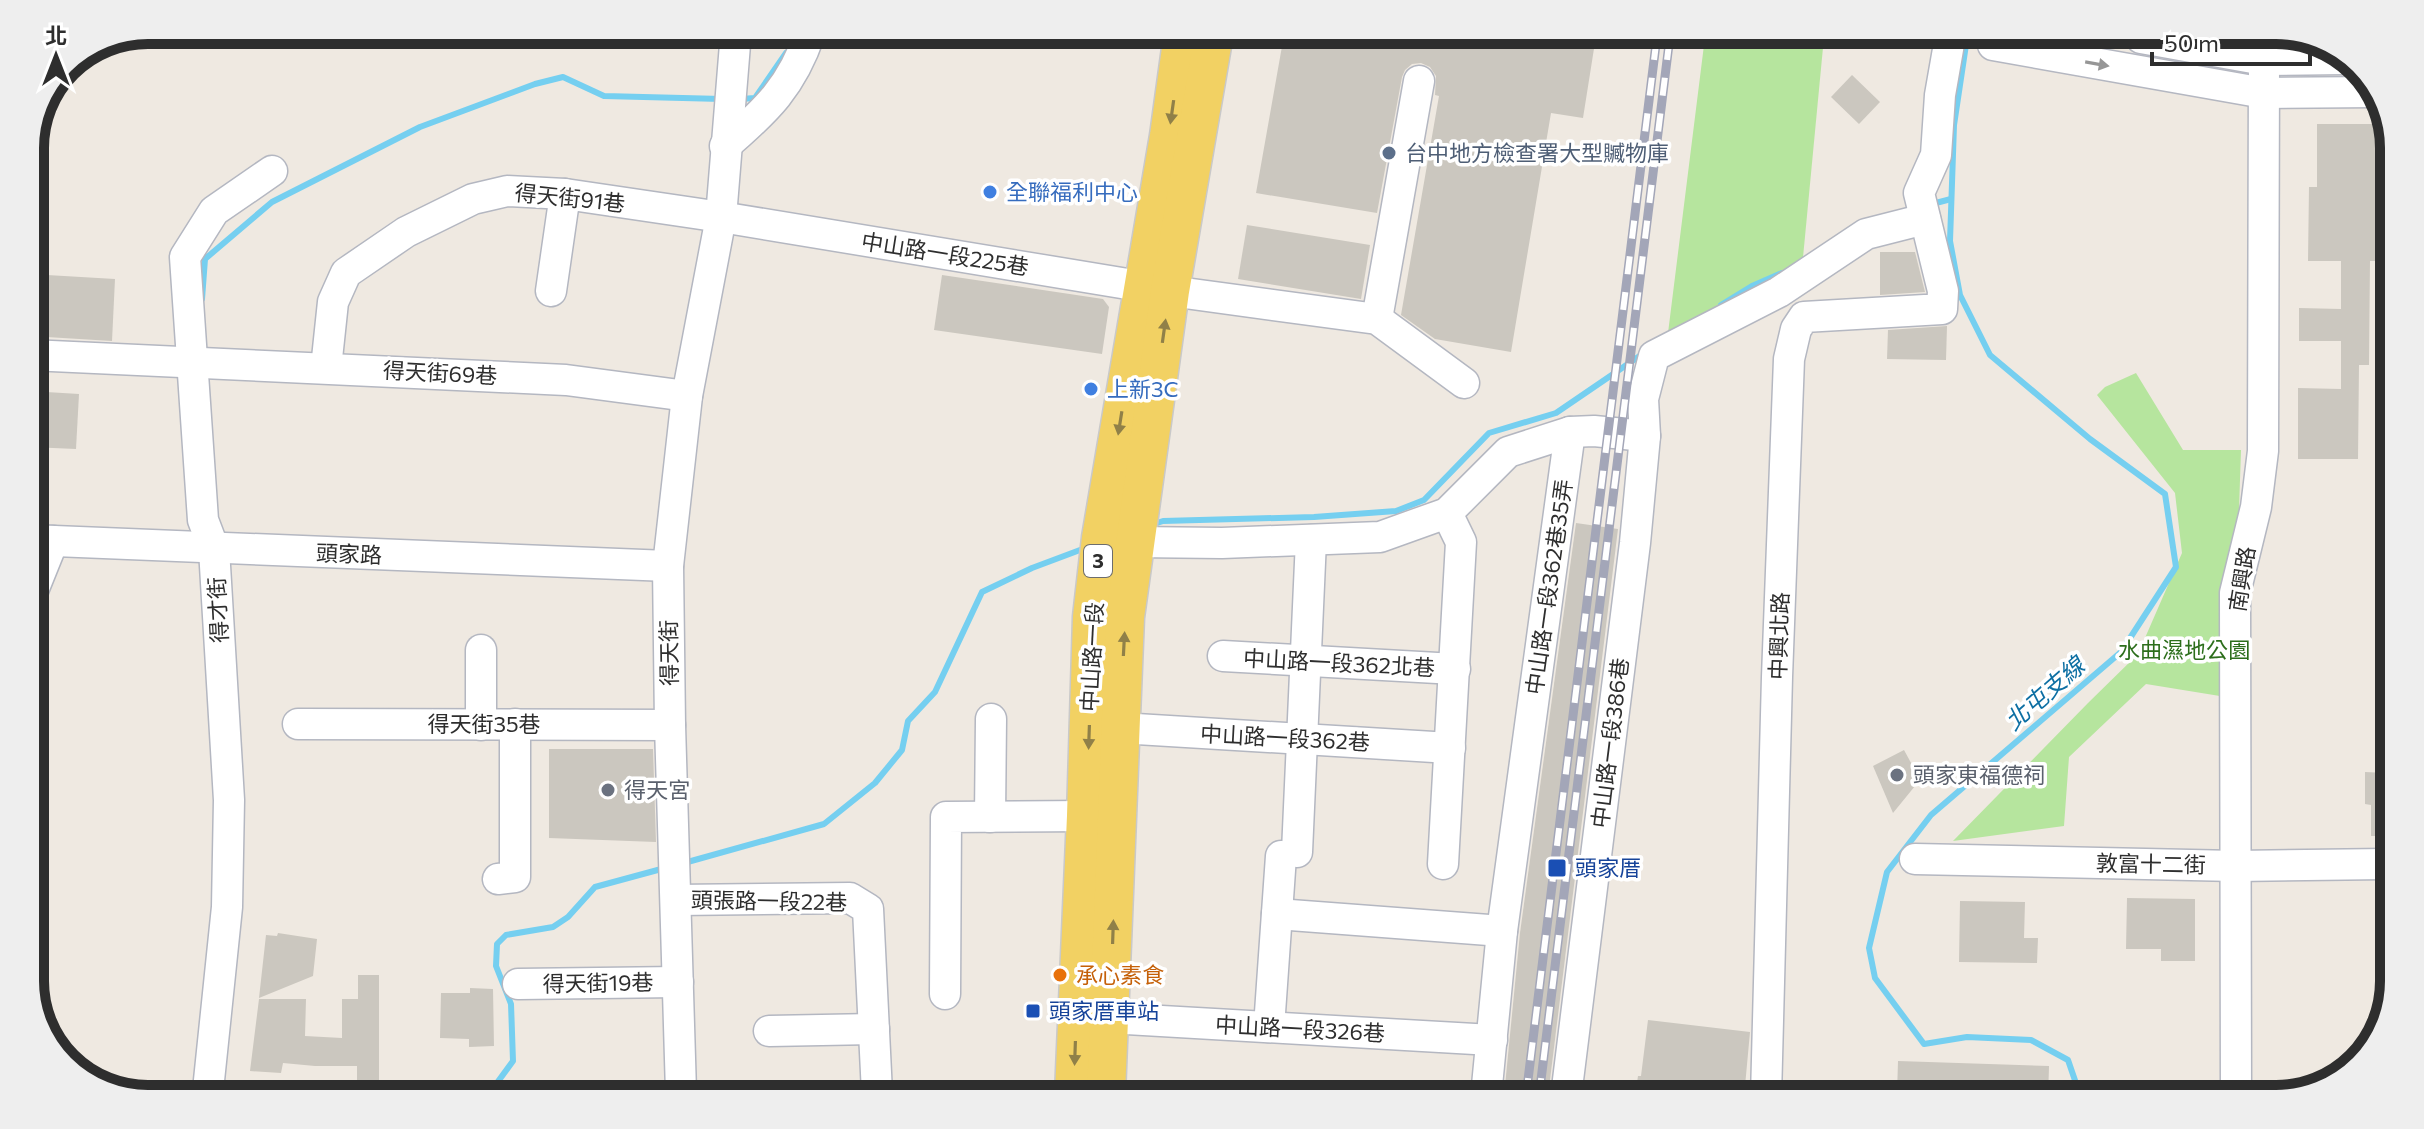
<svg xmlns="http://www.w3.org/2000/svg" width="2424" height="1129" viewBox="0 0 2424 1129" font-family="Commissioner,'Noto Sans TC',sans-serif">
<style>
.green{fill:#b6e59e}
.lines{fill:none;stroke-linecap:round;stroke-linejoin:round}
.stream{stroke:#75cff0;stroke-width:6}
.building{fill:#cbc7bf}
.minor-casing{stroke:#b4b7c1;stroke-width:33}
.major-casing{stroke:#c9c9c9;stroke-width:41}
.minor{stroke:#fff;stroke-width:30}
.major{stroke:#f2d163;stroke-width:38}
.rail-casing{stroke:#a3a6b8;stroke-width:9}
.rail{stroke:#fff;stroke-width:6;stroke-dasharray:18;stroke-linecap:butt}
.oneway{fill:#969696}
.oneway2{fill:#908048}
.service-dot{fill:#5c6f8a;stroke:#fff;stroke-width:3}
.shop-dot{fill:#3f7fe0;stroke:#fff;stroke-width:3}
.worship-dot{fill:#6b7280;stroke:#fff;stroke-width:3}
.transit-dot{fill:#1a4fb4;stroke:#fff;stroke-width:3}
.food-dot{fill:#e8710a;stroke:#fff;stroke-width:3}
.labels{text-anchor:middle;stroke-width:7;stroke-linejoin:round;paint-order:stroke}
.shield{fill:#fff;stroke:#6d6d6d;stroke-width:2}
.shield-label{font-size:20px;font-weight:bold;fill:#2e2e2e}
.service-label{font-size:22px;fill:#4e5e75;stroke:#fff;text-anchor:start}
.shop-label{font-size:22px;fill:#366cbe;stroke:#fff;text-anchor:start}
.street-label{font-size:22px;fill:#2e2e2e;stroke:#fff}
.park-label{font-size:22px;fill:#2c6e1b;stroke:#fff}
.worship-label{font-size:22px;fill:#5b616d;stroke:#fff;text-anchor:start}
.transit-label{font-size:22px;fill:#164399;stroke:#fff;text-anchor:start}
.food-label{font-size:22px;fill:#c56008;stroke:#fff;text-anchor:start}
.water-label{font-size:24px;font-style:italic;fill:#0d6fa3;stroke:#fff}
.rim{fill:none;stroke:#2e2e2e;stroke-width:10}
</style>
<rect width="100%" height="100%" fill="#efe9e1"/>
<g class="green">
<polygon points="1705,37 1824,37 1802,268 1668,333"/>
<polygon points="2136,373 2183,450 2241,450 2237,570 2226,697 2146,684 2069,757 2064,826 1953,841 2088,703 2138,654 2182,553 2175,493 2097,395 2105,387"/>
</g>
<g class="lines">
<g class="stream">
<polyline points="1967,38 1954,125 1950,241 1960,295 1990,355 2090,439 2165,494 2176,567 2121,652 1931,815 1887,872 1869,948 1875,978 1924,1044 1967,1037 2031,1040 2068,1060 2079,1092 2078,1098"/>
<polyline points="741,99 755,98 786,53"/>
<polyline points="1932,204 1951,199"/>
<polyline points="202,299 205,259 272,202 420,127 535,84 563,77 604,96 722,99"/>
<polyline points="1721,305 1752,286 1782,273"/>
<polyline points="1151,525 1163,521 1314,517 1396,511 1424,500 1489,433 1556,413 1644,353"/>
<polyline points="684,863 824,824 875,783 902,750 908,721 935,692 982,592 1032,568 1088,547"/>
<polyline points="491,1091 513,1061 511,1004 496,966 497,944 506,935 553,927 568,917 595,887 665,868"/>
</g>
</g>
<g class="building">
<polygon points="1284,35 1596,36 1583,118 1551,113 1511,352 1435,339 1401,315 1439,96 1435,95 1436,76 1430,67 1421,63 1412,64 1405,70 1402,77 1377,213 1256,193"/>
<polygon points="1852,75 1880,102 1859,124 1831,97"/>
<polygon points="2317,124 2388,124 2394,141 2393,177 2385,177 2385,261 2370,261 2369,365 2359,365 2358,459 2298,459 2298,388 2341,389 2341,341 2299,341 2299,308 2341,309 2341,261 2308,261 2309,187 2317,187"/>
<polygon points="1247,225 1370,245 1361,299 1238,279"/>
<polygon points="1880,252 1915,252 1925,292 1880,295"/>
<polygon points="30,274 115,279 112,341 30,336"/>
<polygon points="942,275 1103,299 1109,307 1102,354 934,330"/>
<polygon points="1947,326 1946,360 1887,359 1888,330"/>
<polygon points="30,391 79,394 76,449 30,447"/>
<polygon points="1576,523 1618,529 1548,1096 1504,1096 1520,933"/>
<polygon points="549,749 653,749 656,842 549,838"/>
<polygon points="1904,750 1922,783 1915,786 1893,813 1873,766"/>
<polygon points="2365,772 2387,773 2387,836 2371,836 2371,805 2365,804"/>
<polygon points="2127,898 2195,899 2195,961 2161,961 2161,949 2126,949"/>
<polygon points="1960,901 2025,902 2024,938 2038,938 2037,963 1959,962"/>
<polygon points="278,933 317,939 313,976 259,998 266,935 277,936"/>
<polygon points="358,975 379,975 379,1091 357,1091 357,1066 315,1066 283,1063 281,1073 250,1071 259,999 306,999 305,1036 342,1038 342,999 358,999"/>
<polygon points="470,988 493,989 494,1046 469,1047 469,1039 440,1038 441,993 470,993"/>
<polygon points="1648,1020 1750,1032 1744,1097 1635,1096 1638,1076 1641,1076"/>
<polygon points="1898,1061 2049,1066 2048,1098 1897,1093"/>
</g>
<g class="lines">
<g class="minor-casing">
<g id="minor">
<polyline points="2141,38 2264,60 2345,59"/>
<polyline points="1993,45 2264,93 2377,92"/>
<path d="M725,146C767,110 792,86 810,33"/>
<polyline points="551,291 565,194"/>
<polyline points="1377,319 1419,81"/>
<polyline points="30,355 566,380 687,396"/>
<polyline points="326,368 333,302 346,273 406,232 473,199 507,191 565,194 721,217 1170,291 1377,319 1464,383"/>
<polyline points="30,540 668,566"/>
<polyline points="1134,542 1222,543 1380,537 1447,513 1508,452 1570,432 1594,431 1645,436"/>
<polyline points="30,598 53,541"/>
<polyline points="481,650 481,725"/>
<polyline points="1223,656 1455,669"/>
<polyline points="298,724 670,725"/>
<polyline points="1120,728 1450,748"/>
<polyline points="990,817 991,719"/>
<polyline points="1297,852 1311,540"/>
<polyline points="1915,859 2236,866 2386,864"/>
<polyline points="1443,864 1461,542 1447,513"/>
<polyline points="498,879 515,877 515,724"/>
<polyline points="676,900 850,898 868,909 877,1093"/>
<polyline points="1277,914 1502,931"/>
<polyline points="518,984 678,982"/>
<polyline points="945,994 946,817 1086,816"/>
<polyline points="1109,1018 1492,1040"/>
<polyline points="1269,1027 1281,856"/>
<polyline points="769,1031 874,1029"/>
<polyline points="208,1090 227,907 229,800 214,549 203,520 185,257 214,211 272,171"/>
<polyline points="681,1092 670,725 668,566 687,396 721,217 736,32"/>
<polyline points="1486,1096 1502,931 1570,432"/>
<polyline points="1566,1096 1635,543 1645,436 1643,399 1654,356 1779,292 1866,234 1925,219"/>
<polyline points="1766,1097 1777,677 1789,359 1796,329 1804,317 1942,309 1943,291 1919,193 1936,155 1940,95 1950,38"/>
<polyline points="2236,1099 2235,593 2256,507 2263,451 2264,60"/>
</g>
</g>
<g class="major-casing">
<g id="major">
<polyline points="1074,1094 1086,816 1092,617 1101,538 1169,136 1183,34"/>
<polyline points="1106,1094 1125,617 1170,291 1214,34"/>
</g>
</g>
<use href="#minor" class="minor"/>
<use href="#major" class="major"/>
<g class="rail-casing">
<g id="rail">
<polyline points="1526,1096 1657,36"/>
<polyline points="1539,1096 1670,36"/>
</g>
</g>
<use href="#rail" class="rail"/>
</g>
<defs><path id="oneway-solid" d="M-6-.8H1V-3.2L6.5 0L1 3.2V.8H-6Z" transform="scale(2)"/></defs>
<use class="oneway" href="#oneway-solid" transform="translate(2097 64) rotate(10)"/>
<g class="oneway2">
<use href="#oneway-solid" transform="translate(1172 112) rotate(98)"/>
<use href="#oneway-solid" transform="translate(1164 331) rotate(-82)"/>
<use href="#oneway-solid" transform="translate(1120 423) rotate(99)"/>
<use href="#oneway-solid" transform="translate(1124 644) rotate(-87)"/>
<use href="#oneway-solid" transform="translate(1089 737) rotate(92)"/>
<use href="#oneway-solid" transform="translate(1113 932) rotate(-88)"/>
<use href="#oneway-solid" transform="translate(1075 1053) rotate(92)"/>
</g>
<circle class="service-dot" cx="1389" cy="153" r="8"/>
<g class="shop-dot">
<circle cx="990" cy="192" r="8"/>
<circle cx="1091" cy="389" r="8"/>
</g>
<g class="worship-dot">
<circle cx="1897" cy="775" r="8"/>
<circle cx="608" cy="790" r="8"/>
</g>
<g class="transit-dot">
<rect x="1547" y="858" width="20" height="20" rx="4"/>
<rect x="1025" y="1003" width="16" height="16" rx="4"/>
</g>
<circle class="food-dot" cx="1060" cy="975" r="8"/>
<g class="labels">
<rect class="shield" x="1084" y="545" width="28" height="32" rx="6"/>
<g class="shield-label">
<text x="1098" y="568">3</text>
</g>
<g class="service-label">
<text x="1405" y="161">台中地方檢查署大型贓物庫</text>
</g>
<g class="shop-label">
<text x="1006" y="200">全聯福利中心</text>
<text x="1107" y="397">上新3C</text>
</g>
<g class="street-label">
<text transform="translate(570 198) rotate(6)" y="8">得天街91巷</text>
<text transform="translate(945 254) rotate(9)" y="8">中山路一段225巷</text>
<text transform="translate(440 373) rotate(3)" y="8">得天街69巷</text>
<text transform="translate(349 554) rotate(2)" y="8">頭家路</text>
<text transform="translate(2242 579) rotate(-81)" y="8">南興路</text>
<text transform="translate(1549 587) rotate(-82)" y="8">中山路一段362巷35弄</text>
<text transform="translate(218 610) rotate(-93)" y="8">得才街</text>
<text transform="translate(1779 636) rotate(-88)" y="8">中興北路</text>
<text transform="translate(669 653) rotate(-91)" y="8">得天街</text>
<text transform="translate(1092 657) rotate(-87)" y="8">中山路一段</text>
<text transform="translate(1339 663) rotate(3)" y="8">中山路一段362北巷</text>
<text x="484" y="732">得天街35巷</text>
<text transform="translate(1285 738) rotate(3)" y="8">中山路一段362巷</text>
<text transform="translate(1610 743) rotate(-83)" y="8">中山路一段386巷</text>
<text transform="translate(2151 864) rotate(1)" y="8">敦富十二街</text>
<text transform="translate(769 901) rotate(1)" y="8">頭張路一段22巷</text>
<text transform="translate(598 983) rotate(-1)" y="8">得天街19巷</text>
<text transform="translate(1300 1029) rotate(3)" y="8">中山路一段326巷</text>
</g>
<g class="park-label">
<text x="2184" y="658">水曲濕地公園</text>
</g>
<g class="worship-label">
<text x="1913" y="783">頭家東福德祠</text>
<text x="624" y="798">得天宮</text>
</g>
<g class="transit-label">
<text x="1575" y="876">頭家厝</text>
<text x="1049" y="1019">頭家厝車站</text>
</g>
<g class="food-label">
<text x="1076" y="983">承心素食</text>
</g>
<g class="water-label">
<text transform="translate(2045 694) rotate(-41)" y="8">北屯支線</text>
</g>
</g>
<path d="M0 0H2424V1129H0ZM148 44H2276A104 104 0 0 1 2380 148V981A104 104 0 0 1 2276 1085H148A104 104 0 0 1 44 981V148A104 104 0 0 1 148 44Z" fill="#eee" fill-rule="evenodd"/>
<path class="rim" d="M148 44H2276A104 104 0 0 1 2380 148V981A104 104 0 0 1 2276 1085H148A104 104 0 0 1 44 981V148A104 104 0 0 1 148 44Z"/>
<g transform="translate(56 56)" stroke="#ffffff" stroke-width="6" paint-order="stroke">
<path d="M0-6L14 30L0 20L-14 30Z" fill="#2e2e2e"/>
<text y="-12" font-size="22" font-weight="bold" text-anchor="middle" fill="#2e2e2e">北</text>
</g>
<path d="M2152 52v12h158v-12" fill="none" stroke="#2e2e2e" stroke-width="4"/>
<text x="2164" y="52" font-size="24" fill="#2e2e2e" stroke="#ffffff" stroke-width="6" paint-order="stroke">50 m</text>
</svg>
